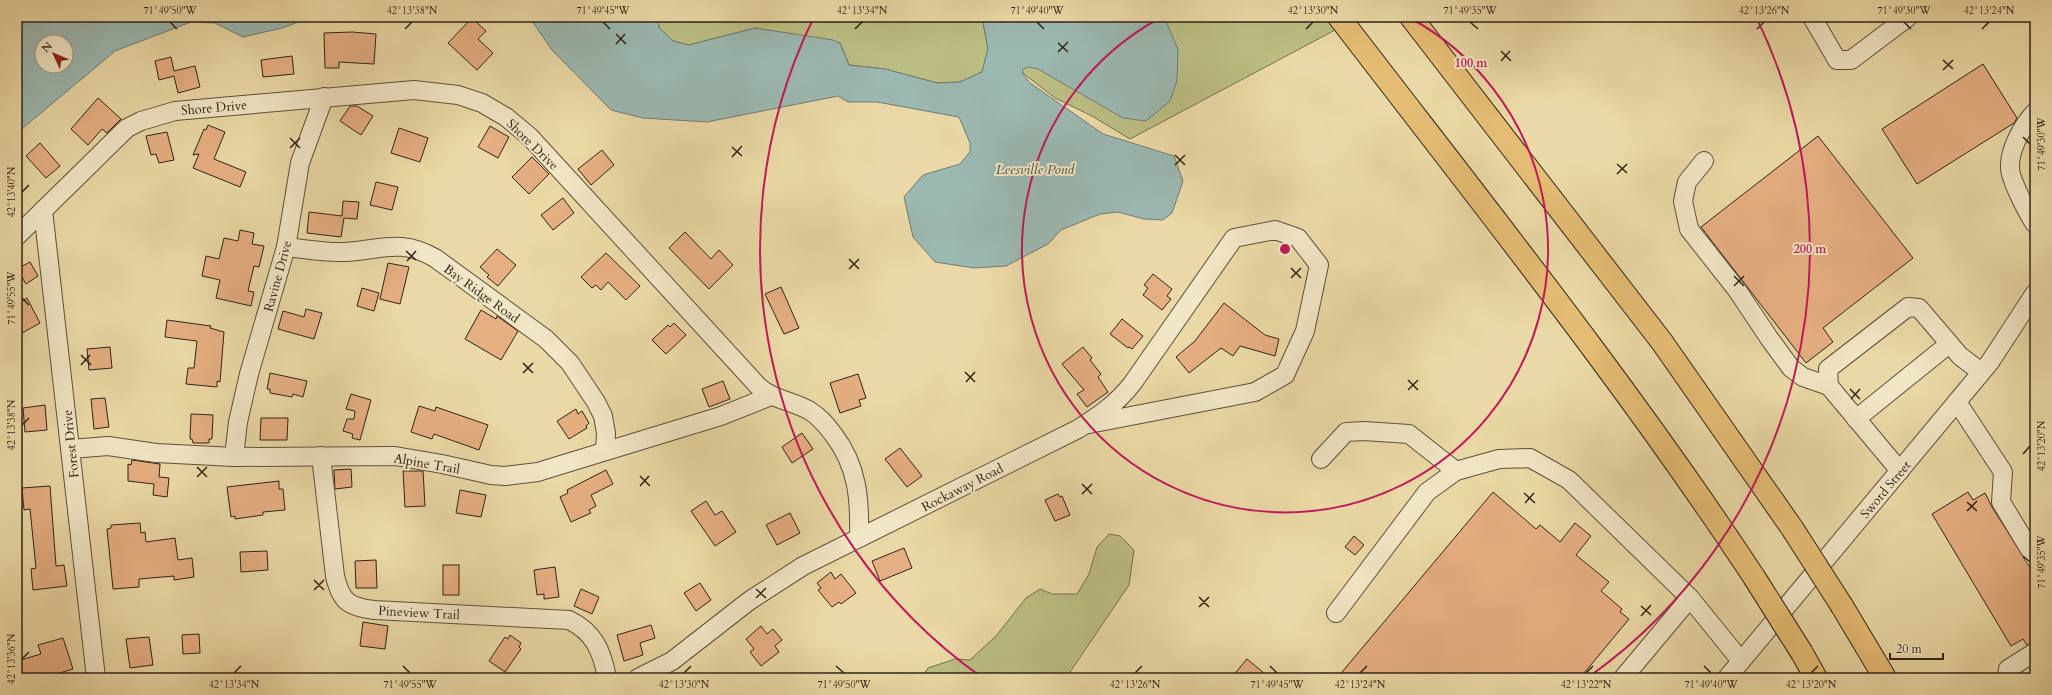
<svg xmlns="http://www.w3.org/2000/svg" width="2052" height="695" viewBox="0 0 2052 695" font-family="Cardo,serif">
<style>
.green{fill:#bbbe83;stroke:#75704e}
.water{fill:#9bb8b1;stroke:#707c74;fill-rule:evenodd}
.building{fill:#e6af82;stroke:#2f2319}
.lines{fill:none;stroke-linecap:round;stroke-linejoin:round}
.minor-casing{stroke:#5e503c;stroke-width:20}
.highway-casing{stroke:#2f2319;stroke-width:24}
.minor{stroke:#f1e6c5;stroke-width:18}
.highway{stroke:#e5bc73;stroke-width:22}
.highway-bridge-casing{stroke:#2f2319;stroke-width:24;stroke-linecap:butt}
.highway-bridge{stroke:#e5bc73;stroke-width:22}
.ticks{fill:none;stroke:#2f2319;stroke-width:1.5}
.ring{fill:none;stroke:#c2185b;stroke-width:2}
.labels{text-anchor:middle;stroke-width:4;stroke-linejoin:round;paint-order:stroke}
.street-label{font-size:13px;fill:#2f2319;stroke:#f1e6c5}
.water-label{font-size:14px;font-style:italic;fill:#4f5047;stroke:#f1e6c5}
.centre{fill:#c2185b;stroke:#f1e6c5;stroke-width:2}
.ring-label{font-size:12px;text-anchor:middle;font-weight:bold;fill:#c2185b;stroke:#f1e6c5;stroke-width:4;stroke-linejoin:round;paint-order:stroke}
.neatline{fill:none;stroke:#2f2319;stroke-width:1.5}
.ticks-label{font-size:10px;text-anchor:middle;fill:#2f2319}
</style>
<rect width="100%" height="100%" fill="#ead9a6"/>
<filter id="stains"><feTurbulence type="fractalNoise" baseFrequency=".005" numOctaves="4"/><feColorMatrix values="0 0 0 0 .2 0 0 0 0 .09 0 0 0 0 .02 0 0 0 .5 -.17"/></filter>
<radialGradient id="worn" r=".72"><stop offset=".6" stop-color="#630" stop-opacity="0"/><stop offset="1" stop-color="#630" stop-opacity=".3"/></radialGradient>
<g class="green">
<polygon points="658,17 982,17 988,49 982,72 960,82 937,83 885,69 849,65 840,43 755,28 689,45 673,41 659,28"/>
<polygon points="1108,17 1327,17 1337,29 1130,139 1092,116 1055,98 1011,64"/>
<polygon points="1109,534 1120,536 1134,550 1129,585 1066,678 921,678 928,668 955,659 970,660 996,636 1026,598 1040,589 1052,594 1077,594 1089,574 1097,547"/>
</g>
<g class="water">
<path d="M17,17H312L282,28L243,37L215,23L191,22L115,51L17,133ZM42,42H66V66H42Z"/>
<polygon points="529,17 658,17 659,28 673,41 689,45 755,28 833,40 840,43 849,65 885,69 937,83 960,82 982,72 988,49 982,17 1164,17 1178,49 1177,81 1170,101 1146,121 1123,118 1038,69 1029,67 1023,69 1022,73 1030,83 1103,134 1174,156 1183,181 1172,213 1163,220 1144,219 1118,212 1100,214 1061,230 1048,244 1006,266 974,268 935,262 913,237 904,197 923,175 960,164 970,152 970,143 959,117 877,102 848,102 838,96 707,122 643,118 611,110 552,50"/>
</g>
<g class="building">
<polygon points="472,18 486,31 478,39 493,53 477,70 448,43"/>
<polygon points="352,32 376,34 374,64 339,62 339,68 325,68 324,33"/>
<polygon points="292,56 294,74 263,77 261,60"/>
<polygon points="171,57 174,71 195,66 200,87 178,93 174,76 159,80 155,61"/>
<polygon points="1983,64 2017,118 2014,123 1917,184 1882,129"/>
<polygon points="98,98 121,119 107,133 102,129 88,145 71,129"/>
<polygon points="350,106 357,106 373,116 361,135 340,121"/>
<polygon points="208,125 225,132 214,159 246,172 240,187 193,168 199,154 193,155 204,129 206,130"/>
<polygon points="490,126 509,137 498,158 478,147"/>
<polygon points="399,128 428,138 420,162 391,153"/>
<polygon points="167,132 174,160 159,163 156,154 151,155 146,136"/>
<polygon points="1818,136 1913,258 1823,328 1833,342 1806,363 1701,227"/>
<polygon points="40,143 60,166 46,178 26,156"/>
<polygon points="602,150 614,165 591,185 578,169"/>
<polygon points="532,157 549,174 529,194 512,177"/>
<polygon points="376,182 398,187 392,210 370,205"/>
<polygon points="563,198 574,213 553,230 541,215"/>
<polygon points="343,201 359,202 357,219 344,218 341,237 307,233 309,212 342,216"/>
<polygon points="240,230 254,233 252,244 264,246 259,267 254,266 248,291 254,292 251,306 216,298 220,280 202,276 206,256 219,259 224,238 238,241"/>
<polygon points="685,232 711,259 719,250 733,265 709,289 669,248"/>
<polygon points="497,249 516,265 498,286 487,277 489,275 480,267"/>
<polygon points="606,253 640,286 626,300 608,282 601,290 596,285 592,288 581,277"/>
<polygon points="30,262 38,276 26,284 17,269"/>
<polygon points="388,263 409,267 400,304 380,299"/>
<polygon points="1153,274 1172,289 1167,296 1171,299 1162,310 1143,295 1148,288 1144,285"/>
<polygon points="781,287 799,328 784,334 765,294"/>
<polygon points="362,288 379,293 374,311 357,306"/>
<polygon points="27,298 40,323 17,336 17,304"/>
<polygon points="1224,303 1265,335 1279,339 1275,356 1240,346 1233,356 1221,348 1189,373 1176,357 1195,341"/>
<polygon points="306,309 322,313 314,339 278,329 283,311 304,317"/>
<polygon points="481,310 496,319 497,316 518,331 501,360 465,339"/>
<polygon points="1122,319 1143,336 1132,349 1129,347 1128,348 1110,334"/>
<polygon points="167,320 211,326 210,328 224,332 220,382 217,381 217,387 186,384 188,368 194,368 197,341 165,337"/>
<polygon points="674,323 686,335 666,354 652,340 668,325 670,327"/>
<polygon points="110,347 112,368 89,370 87,349"/>
<polygon points="1083,347 1092,358 1090,360 1101,374 1098,377 1108,392 1087,407 1077,394 1084,390 1062,364"/>
<polygon points="270,373 307,381 303,397 293,394 292,397 270,393 270,389 267,389"/>
<polygon points="858,374 866,398 859,400 861,406 840,413 830,383"/>
<polygon points="723,381 730,399 709,407 702,389"/>
<polygon points="351,394 371,400 360,440 352,438 353,434 343,431 347,419 354,419 355,411 346,409"/>
<polygon points="105,398 109,427 94,429 91,399"/>
<polygon points="45,405 47,430 25,432 23,408"/>
<polygon points="419,406 435,411 436,407 488,425 479,450 434,434 432,439 411,432"/>
<polygon points="576,409 578,414 582,411 589,423 586,426 587,428 569,439 557,421"/>
<polygon points="191,414 213,415 212,439 209,439 209,443 193,443 192,439 190,439"/>
<polygon points="261,418 288,418 287,440 260,440"/>
<polygon points="802,433 813,449 792,463 782,447"/>
<polygon points="900,448 922,476 907,487 885,459"/>
<polygon points="132,460 160,464 159,477 169,478 167,497 153,495 154,484 128,481 128,464 131,465"/>
<polygon points="351,469 352,487 335,489 334,470"/>
<polygon points="606,470 613,484 591,495 596,506 589,510 591,513 571,522 560,497 568,493 567,490"/>
<polygon points="403,471 423,471 425,506 405,507"/>
<polygon points="279,481 279,489 283,489 285,510 263,512 263,515 235,519 235,516 231,517 227,487"/>
<polygon points="50,486 56,566 64,565 67,586 33,590 31,569 36,568 30,509 24,510 22,488"/>
<polygon points="460,490 486,495 481,517 456,513"/>
<polygon points="1493,492 1536,529 1540,525 1560,542 1575,523 1591,536 1576,555 1609,582 1601,591 1622,609 1620,612 1629,619 1580,678 1337,678"/>
<polygon points="1968,492 1973,500 1985,493 1992,507 2035,575 2035,642 2027,645 2023,639 2011,646 1932,514"/>
<polygon points="1058,494 1060,497 1062,496 1070,515 1055,521 1045,500"/>
<polygon points="706,501 715,515 722,511 736,532 715,546 691,511"/>
<polygon points="790,513 800,533 777,545 766,525"/>
<polygon points="140,523 141,533 145,532 146,542 175,538 178,560 192,558 194,577 174,580 174,576 139,579 139,587 113,589 107,529 111,528 111,525"/>
<polygon points="1354,536 1364,545 1355,555 1345,547"/>
<polygon points="904,548 912,568 880,581 872,561"/>
<polygon points="267,551 268,570 241,572 240,552"/>
<polygon points="376,560 377,588 356,588 355,561"/>
<rect x="443" y="565" width="16" height="30"/>
<polygon points="555,567 559,597 544,599 544,594 537,595 534,570"/>
<polygon points="831,572 835,579 841,574 856,593 841,604 839,602 832,607 818,590 821,588 817,583"/>
<polygon points="700,583 711,600 696,611 684,593"/>
<polygon points="581,589 599,597 592,614 574,606"/>
<polygon points="363,622 388,626 385,649 360,646"/>
<polygon points="651,625 655,638 640,643 643,655 624,661 617,635"/>
<polygon points="761,626 767,634 773,629 782,640 775,646 779,652 761,666 750,652 754,649 746,639"/>
<polygon points="199,634 200,653 183,654 182,635"/>
<polygon points="510,635 521,643 519,647 521,649 505,672 489,661 505,637 508,639"/>
<polygon points="149,637 153,665 130,668 126,639"/>
<polygon points="63,638 73,669 43,678 17,678 17,661 41,654 38,645"/>
<polygon points="1247,659 1270,678 1231,678"/>
</g>
<g class="lines">
<g class="minor-casing">
<g id="minor">
<polyline points="1812,17 1837,60 1851,60 1908,17"/>
<path d="M2035,112C2023,125 2009,149 2010,168C2010,179 2028,214 2035,224"/>
<polyline points="1704,161 1687,182 1683,201 1689,229 1737,290 1769,338 1791,368 1803,377 1829,386"/>
<polyline points="43,210 96,678"/>
<path d="M17,236L127,128L141,121L175,111L414,90L458,95L482,103L506,117L530,137L758,386C773,400 793,401 810,411C820,417 826,425 833,434C858,466 860,500 859,538"/>
<path d="M286,247C305,249 325,253 345,252C382,250 400,238 435,258L546,339L570,363L596,402L603,416L606,433L605,451"/>
<polyline points="1957,402 2003,472 2001,502 2035,558"/>
<polyline points="1856,419 1949,344"/>
<polyline points="71,449 108,446 156,453 234,457 395,456 442,464 491,475 505,476 538,472 554,467 721,416 771,396"/>
<path d="M321,456L335,576C341,602 349,607 374,610L569,620C594,632 602,651 607,678"/>
<polyline points="234,457 238,422 249,374 286,247 300,163 324,97"/>
<polyline points="1321,459 1346,432 1364,431 1409,434 1456,471"/>
<polyline points="1900,471 1829,386 1828,369 1908,307 1919,308 1960,356 1981,372"/>
<polyline points="1336,613 1427,492 1456,471 1499,459 1530,458 1569,480 1690,598 1741,661"/>
<path d="M638,678L672,661L749,601L803,566L1078,429C1099,416 1116,404 1132,384L1234,238L1275,230L1298,238L1319,265L1305,331L1285,375L1255,392L1084,425"/>
<polyline points="1623,678 1690,598"/>
<polyline points="1727,678 1990,362 2035,293"/>
<polyline points="2007,678 2008,669 2035,652"/>
</g>
</g>
<g class="highway-casing">
<g id="highway">
<path d="M1339,17C1480,201 1626,383 1754,577"/>
<polyline points="1411,17 1662,342 1792,528"/>
<polyline points="1842,606 1885,678"/>
<polyline points="1802,653 1816,678"/>
</g>
</g>
<use href="#minor" class="minor"/>
<use href="#highway" class="highway"/>
<g class="highway-bridge-casing">
<g id="highway-bridge">
<polyline points="1792,528 1842,606"/>
<polyline points="1754,577 1802,653"/>
</g>
</g>
<use href="#highway-bridge" class="highway-bridge"/>
</g>
<path class="ticks" d="M170,22L177,29M603,22L610,29M1037,22L1044,29M1470,22L1478,29M1904,22L1911,29M405,29L412,22M855,29L862,22M1306,29L1313,22M1757,29L1764,22M1982,29L1989,22M616,34L626,44M1058,43L1068,52M616,44L625,34M1501,51L1511,61M1058,52L1068,42M1943,60L1953,69M1501,61L1510,51M1943,70L1953,60M2023,137L2030,144M290,138L300,148M732,147L742,156M290,148L300,138M1175,155L1185,165M732,157L742,146M1617,164L1627,173M1175,165L1185,155M1617,174L1627,164M22,192L29,185M406,251L416,260M849,259L859,269M407,261L416,251M1291,268L1301,278M849,269L859,259M1734,276L1744,286M1291,278L1301,268M1734,286L1744,276M22,298L29,305M81,355L91,365M523,363L533,373M81,365L90,355M965,372L975,382M523,373L533,363M1408,380L1418,390M966,382L975,372M1850,389L1860,399M1408,390L1418,380M1851,399L1860,389M22,425L29,418M2023,454L2030,446M197,467L207,477M640,476L650,486M197,477L207,467M1082,484L1092,494M640,486L649,476M1524,493L1535,503M1082,494L1092,484M1967,502L1977,511M1525,503L1534,493M1967,511L1977,501M2023,556L2030,562M314,580L324,590M756,589L766,598M314,590L324,580M1199,597L1209,607M756,598L766,588M1641,606L1651,615M1199,607L1209,597M1641,616L1651,605M22,659L29,652M403,666L410,673M836,666L844,673M1270,666L1277,673M1704,666L1711,673M234,673L241,666M684,673L691,666M1135,673L1142,666M1360,673L1367,666M1586,673L1593,666M1811,673L1818,666"/>
<g class="ring">
<path d="M1410 18A263 263 0 1 1 1160 18"/>
<path d="M980 676A525 525 0 0 1 813 19M1757 19A525 525 0 0 1 1590 676"/>
</g>
<g class="labels">
<g class="street-label">
<text transform="translate(214 107) rotate(-5)" y="5">Shore Drive</text>
<text transform="translate(533 144) rotate(44)" y="5">Shore Drive</text>
<text transform="translate(277 276) rotate(-75)" y="5">Ravine Drive</text>
<text transform="translate(482 293) rotate(36)" y="5">Bay Ridge Road</text>
<text transform="translate(70 444) rotate(-96)" y="5">Forest Drive</text>
<text transform="translate(427 463) rotate(10)" y="5">Alpine Trail</text>
<text transform="translate(962 487) rotate(-27)" y="5">Rockaway Road</text>
<text transform="translate(1885 489) rotate(-50)" y="5">Sword Street</text>
<text transform="translate(419 612) rotate(3)" y="5">Pineview Trail</text>
</g>
<g class="water-label">
<text x="1035" y="174">Leesville Pond</text>
</g>
</g>
<circle cx="1285" cy="249" r="6" class="centre"/>
<g class="ring-label">
<text x="1471" y="67">100 m</text>
<text x="1810" y="253">200 m</text>
</g>
<rect width="2052" height="695" fill="none" stroke="#ead9a6" stroke-width="44"/>
<g transform="translate(54 54) rotate(314)"><circle r="19" fill="#f1e6c5" stroke="#a39880"/>
<path d="M0-3L7 15L0 10L-7 15Z" fill="#8f2418"/>
<text y="-6" font-size="11" font-weight="bold" text-anchor="middle" fill="#2f2319">N</text>
</g>
<path d="M1890 653v6h53v-6" fill="none" stroke="#2f2319" stroke-width="2"/>
<text x="1896" y="653" font-size="12" fill="#2f2319" stroke="#f1e6c5" stroke-width="3" paint-order="stroke">20 m</text>
<rect x="22" y="22" width="2008" height="651" class="neatline"/>
<g class="ticks-label">
<text x="170" y="14">71°49'50"W</text>
<text x="412" y="14">42°13'38"N</text>
<text x="603" y="14">71°49'45"W</text>
<text x="862" y="14">42°13'34"N</text>
<text x="1037" y="14">71°49'40"W</text>
<text x="1313" y="14">42°13'30"N</text>
<text x="1470" y="14">71°49'35"W</text>
<text x="1764" y="14">42°13'26"N</text>
<text x="1904" y="14">71°49'30"W</text>
<text x="1989" y="14">42°13'24"N</text>
<text transform="translate(2041 144) rotate(-90)" y="4">71°49'30"W</text>
<text transform="translate(11 192) rotate(-90)" y="4">42°13'40"N</text>
<text transform="translate(11 298) rotate(-90)" y="4">71°49'55"W</text>
<text transform="translate(11 425) rotate(-90)" y="4">42°13'38"N</text>
<text transform="translate(2041 446) rotate(-90)" y="4">42°13'20"N</text>
<text transform="translate(2041 562) rotate(-90)" y="4">71°49'35"W</text>
<text transform="translate(11 659) rotate(-90)" y="4">42°13'36"N</text>
<text x="234" y="688">42°13'34"N</text>
<text x="410" y="688">71°49'55"W</text>
<text x="684" y="688">42°13'30"N</text>
<text x="844" y="688">71°49'50"W</text>
<text x="1135" y="688">42°13'26"N</text>
<text x="1277" y="688">71°49'45"W</text>
<text x="1360" y="688">42°13'24"N</text>
<text x="1586" y="688">42°13'22"N</text>
<text x="1711" y="688">71°49'40"W</text>
<text x="1811" y="688">42°13'20"N</text>
</g>
<rect width="100%" height="100%" filter="url(#stains)"/>
<rect width="100%" height="100%" fill="url(#worn)"/>
</svg>
